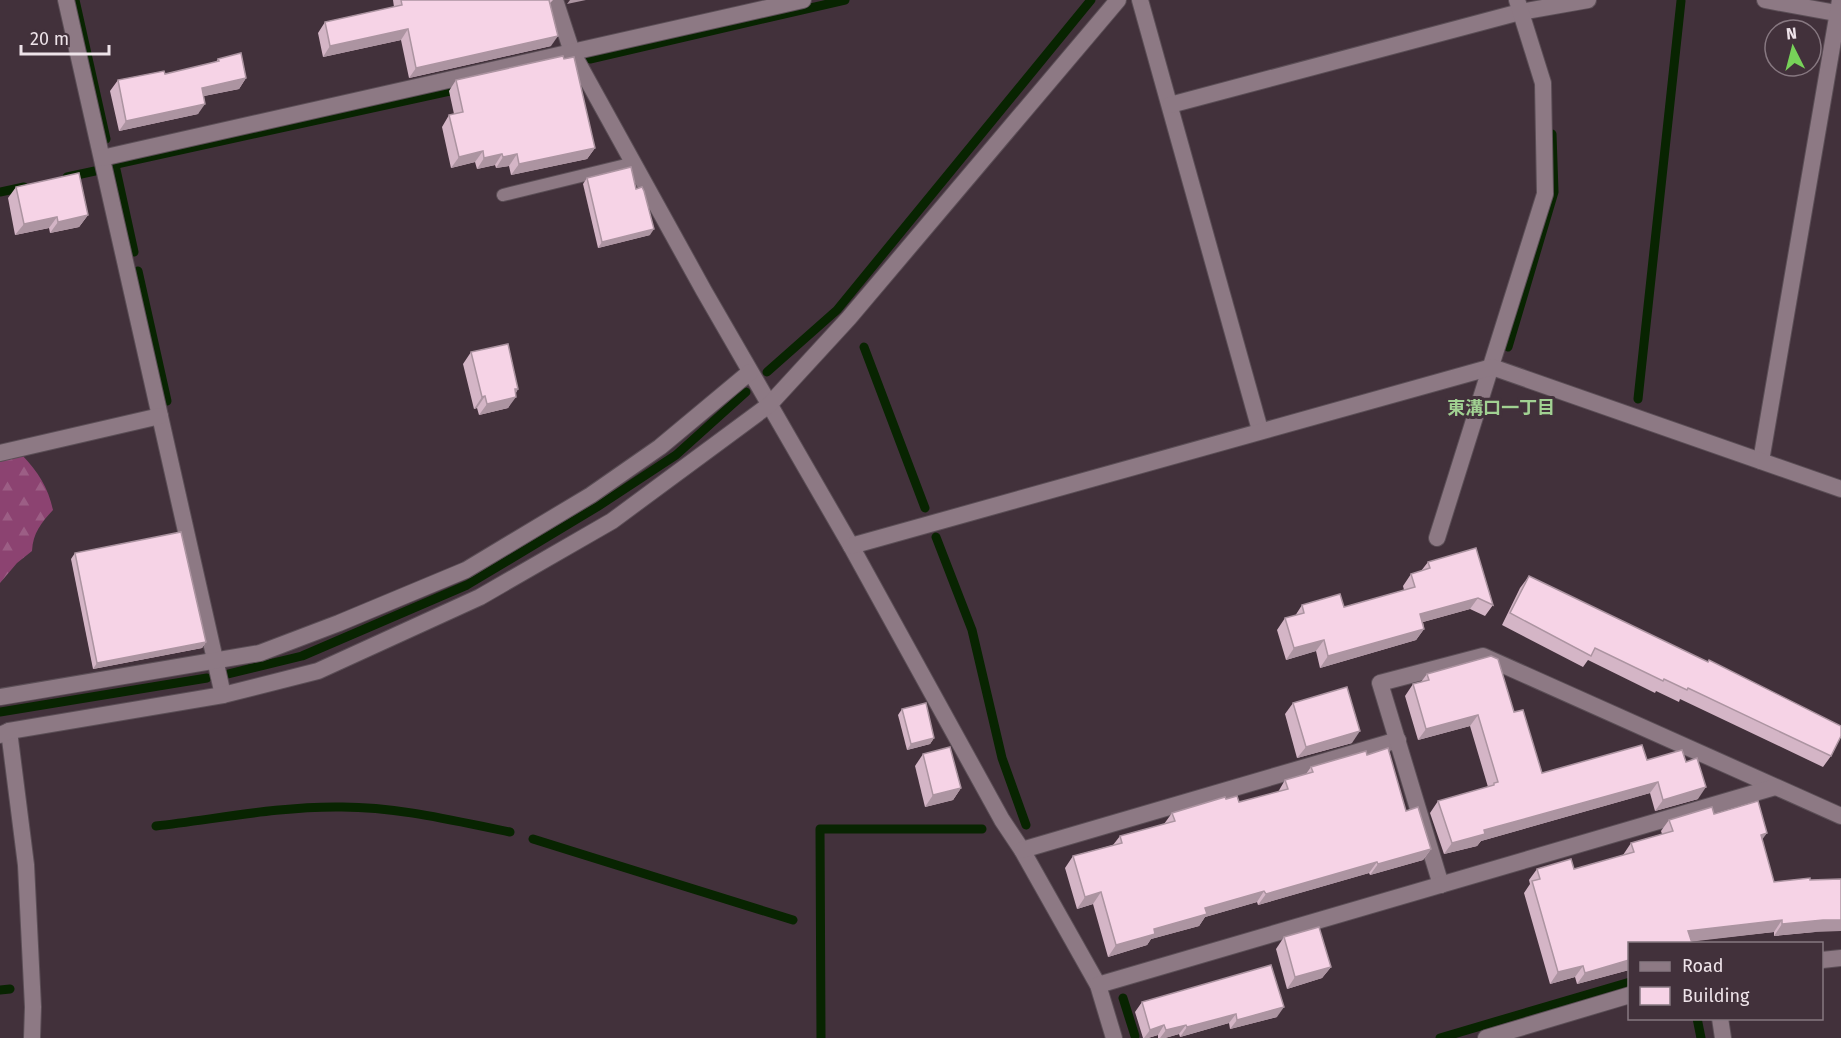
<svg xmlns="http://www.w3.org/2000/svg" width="1841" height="1038" viewBox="0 0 1841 1038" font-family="'Fira Sans','Noto Sans JP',sans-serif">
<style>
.forest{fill:url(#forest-firs)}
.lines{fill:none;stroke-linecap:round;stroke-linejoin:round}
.stream{stroke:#082401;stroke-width:9}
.service-casing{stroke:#5b4e56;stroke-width:14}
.minor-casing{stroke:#5b4e56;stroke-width:18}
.service{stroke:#8d7984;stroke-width:12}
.minor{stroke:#8d7984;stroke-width:16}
.wall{fill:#d4b5c6}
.shaded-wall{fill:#ac94a1}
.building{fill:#f6d3e6;stroke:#ac94a1;stroke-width:1.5}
.labels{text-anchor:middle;stroke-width:6;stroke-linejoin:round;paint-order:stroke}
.neighbourhood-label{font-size:18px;font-weight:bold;fill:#a1d192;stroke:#42313b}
</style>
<defs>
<pattern id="forest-firs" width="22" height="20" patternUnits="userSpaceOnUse" patternTransform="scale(1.5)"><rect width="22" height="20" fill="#8c4371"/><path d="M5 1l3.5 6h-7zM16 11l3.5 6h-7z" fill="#9c5e85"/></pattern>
</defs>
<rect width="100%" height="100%" fill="#42313b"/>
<path class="forest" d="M22,455C38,472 48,487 53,510C41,523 33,533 32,551L17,563L0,583V460Z"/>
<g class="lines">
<g class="stream">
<polyline points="75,0 106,139"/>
<polyline points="590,59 845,0"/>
<polyline points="112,165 459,89"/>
<polyline points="115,165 134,252"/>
<polyline points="67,177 95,171"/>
<polyline points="0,192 24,187"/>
<polyline points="138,271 167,401"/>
<polyline points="864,347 925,508"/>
<polyline points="1508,347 1554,192 1552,134"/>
<polyline points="767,372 837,310 1091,0"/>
<polyline points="1638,399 1681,1"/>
<polyline points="936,537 972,630 1002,758 1026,825"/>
<polyline points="228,674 302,656 467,585 597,507 676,455 746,392"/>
<polyline points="0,712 207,678"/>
<path d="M156,826C217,819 280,806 342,807C399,807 455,821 510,832"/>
<polyline points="533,839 793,920"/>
<polyline points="0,990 10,989"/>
<polyline points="1123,998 1135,1036"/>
<polyline points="1697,1018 1701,1038"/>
<polyline points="821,1038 820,829 982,829"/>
<polyline points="1440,1038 1630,982"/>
</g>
<g class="service-casing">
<polyline id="service" points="503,195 634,163"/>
</g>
<g class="minor-casing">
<g id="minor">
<polyline points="66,0 223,695"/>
<polyline points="555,0 572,52 704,291 851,546 1002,820 1022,850 1098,985 1114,1038"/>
<polyline points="1140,0 1260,430"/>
<polyline points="1765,0 1841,14"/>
<polyline points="1170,105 1520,12 1588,0"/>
<polyline points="102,158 803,0"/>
<polyline points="0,453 160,416"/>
<polyline points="1761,461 1840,0"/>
<polyline points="1437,538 1545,194 1543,83 1517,0"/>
<polyline points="851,546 1492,367 1841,489"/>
<polyline points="0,697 260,653 339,623 466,570 591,495 660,447 750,372"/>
<polyline points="9,731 26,865 33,1007 32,1038"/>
<polyline points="0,735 9,731 223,695 318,671 480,597 612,521 769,405 849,318 1118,0"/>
<polyline points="1022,850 1398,740"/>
<polyline points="1441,885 1380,683 1483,656 1841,816"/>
<polyline points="1822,960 1841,958"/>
<polyline points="1098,985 1775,787"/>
<polyline points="1720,1018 1723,1038"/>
<polyline points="1486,1038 1630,995"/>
</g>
</g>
<use href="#service" class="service"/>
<use href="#minor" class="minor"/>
</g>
<g class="wall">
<polygon points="393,0 553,0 550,3 551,46 409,78 401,40 323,57 318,33 325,22 394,7"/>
<polygon points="218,59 246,78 239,89 204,96 198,114 119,131 110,91 118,80 165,74 216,62"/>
<polygon points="456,80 595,148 587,159 511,175 509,166 496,168 495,165 477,169 475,162 451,168 442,127 449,115 454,114 449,91"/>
<polygon points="587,178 636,189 650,235 598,248 583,184"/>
<polygon points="16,187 88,215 79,227 50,233 49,228 15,235 8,198"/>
<polygon points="471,352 518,389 508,408 479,415 477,408 474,409 463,364"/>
<polygon points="75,553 206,642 202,648 93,669 71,559"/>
<polygon points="1428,562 1493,605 1485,616 1470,609 1423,622 1424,629 1416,640 1320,668 1316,651 1286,660 1277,630 1285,618 1295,616 1302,605 1344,607 1404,590 1403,586 1411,574 1421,571"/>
<polygon points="1529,576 1831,756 1823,767 1680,699 1679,702 1656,691 1655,693 1588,660 1583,667 1502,625 1520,588"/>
<polygon points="1427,674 1514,712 1542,773 1647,760 1698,799 1655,811 1650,793 1481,841 1477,846 1444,854 1430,813 1438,801 1488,787 1470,726 1418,740 1405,696 1413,684 1421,682"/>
<polygon points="1293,703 1352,743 1297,758 1285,714"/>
<polygon points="902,709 934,738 930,744 907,750 898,715"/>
<polygon points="923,754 961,788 953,800 925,807 915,766"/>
<polygon points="1367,755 1406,811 1431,849 1423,860 1370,875 1369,873 1258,905 1257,902 1205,917 1199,926 1151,939 1147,945 1108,957 1093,904 1077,909 1065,868 1073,856 1113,845 1120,836 1164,824 1172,813 1226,799 1239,802 1278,792 1285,780 1306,774 1311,767"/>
<polygon points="1714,814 1762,840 1774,882 1810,880 1815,932 1774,936 1774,932 1691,941 1629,944 1629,970 1577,984 1575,977 1550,984 1524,893 1530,884 1529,880 1537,869 1574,869 1623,855 1631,843 1662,834 1661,831 1669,820"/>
<polygon points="1284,937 1331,967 1322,978 1287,989 1276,949"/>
<polygon points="1142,1002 1277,1017 1230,1029 1229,1023 1180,1037 1179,1034 1165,1038 1158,1038 1158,1035 1148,1038 1143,1038 1135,1012"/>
</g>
<g class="shaded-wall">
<polygon points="570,0 586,0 567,4"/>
<polygon points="408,29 401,40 323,57 330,46"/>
<polygon points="558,36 551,46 409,78 416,68"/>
<polygon points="246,78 239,89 194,98 202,88"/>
<polygon points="205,104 198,114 119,131 126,121"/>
<polygon points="595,148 587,159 511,175 519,164"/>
<polygon points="483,151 475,162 451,168 459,157"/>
<polygon points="502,154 495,165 477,169 484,158"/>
<polygon points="517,154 509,166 496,168 503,157"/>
<polygon points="88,215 79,227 50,233 58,222"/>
<polygon points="57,217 49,228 15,235 24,224"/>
<polygon points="654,229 650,235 598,248 602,242"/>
<polygon points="515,389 518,389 512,398 516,397 508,408 479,415 487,404"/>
<polygon points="485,396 477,408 474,409 482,397"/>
<polygon points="1478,598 1470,609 1412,625 1420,614"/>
<polygon points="1424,629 1416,640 1320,668 1328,656"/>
<polygon points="1324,640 1316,651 1286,660 1294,648"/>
<polygon points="206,642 202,648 93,669 97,663"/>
<polygon points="1478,715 1470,726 1418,740 1426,729"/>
<polygon points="1360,731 1352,743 1297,758 1306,747"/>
<polygon points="934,738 930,744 907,750 911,744"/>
<polygon points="1658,782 1650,793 1481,841 1477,846 1444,854 1452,843 1484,830"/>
<polygon points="1706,787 1698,799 1655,811 1663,800"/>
<polygon points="961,788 953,800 925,807 933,795"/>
<polygon points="1767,833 1759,844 1761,835"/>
<polygon points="1431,849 1423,860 1370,875 1378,864"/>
<polygon points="1377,862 1369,873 1258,905 1266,894"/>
<polygon points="1264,891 1257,902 1205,917 1199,926 1151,939 1147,945 1108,957 1116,945 1205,908"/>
<polygon points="1101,892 1093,904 1077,909 1085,897"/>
<polygon points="1782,920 1774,932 1680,943 1688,931"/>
<polygon points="1823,920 1841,920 1841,931 1815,932 1774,936 1782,924"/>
<polygon points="1629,960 1629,970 1577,984 1585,973"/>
<polygon points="1583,966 1575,977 1550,984 1558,972"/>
<polygon points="1331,967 1322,978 1287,989 1295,977"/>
<polygon points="1284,1007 1277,1017 1230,1029 1237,1020"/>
<polygon points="1236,1014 1229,1023 1180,1037 1187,1027"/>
<polygon points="1164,1025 1158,1035 1148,1038 1144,1038 1150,1030"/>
<polygon points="1186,1025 1179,1034 1165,1038 1160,1038 1166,1030"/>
</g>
<g class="building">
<polygon points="401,0 549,0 558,36 416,68 408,29 330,46 325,22 402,5"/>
<polygon points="241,53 246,78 202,88 205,104 126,121 118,80 164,71 165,74 219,61 218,59"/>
<polygon points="563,56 564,59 574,57 595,148 519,164 517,154 503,157 502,154 484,158 483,151 459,157 449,115 463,112 456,80"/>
<polygon points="631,167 636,189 642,187 644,191 654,229 602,242 587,178"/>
<polygon points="79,173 88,215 58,222 57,217 24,224 16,187"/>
<polygon points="508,344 518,389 515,389 516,397 487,404 485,396 482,397 471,352"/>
<polygon points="181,532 206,642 97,663 75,553"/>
<polygon points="1476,548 1493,605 1478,598 1420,614 1424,629 1328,656 1324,640 1294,648 1285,618 1304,613 1302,605 1340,594 1344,607 1415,587 1411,574 1430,568 1428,562"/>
<polygon points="1529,576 1708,662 1709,660 1841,726 1841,736 1831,756 1688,688 1687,690 1664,679 1663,681 1595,648 1591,656 1510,613"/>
<polygon points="1491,656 1498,659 1514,712 1523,710 1542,773 1642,745 1647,760 1682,750 1686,762 1697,758 1706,787 1663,800 1658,782 1484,830 1485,834 1452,843 1438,801 1494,785 1494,783 1498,782 1478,715 1426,729 1413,684 1429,680 1427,674"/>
<polygon points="1347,687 1360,731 1306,747 1293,703"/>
<polygon points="926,703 934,738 911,744 902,709"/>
<polygon points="950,747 961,788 933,795 923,754"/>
<polygon points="1388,748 1406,811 1418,807 1431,849 1378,864 1377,862 1266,894 1264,891 1205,908 1207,914 1154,929 1155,934 1116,945 1101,892 1085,897 1073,856 1122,843 1120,836 1175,821 1172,813 1225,797 1226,799 1237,796 1239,802 1288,789 1285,780 1313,772 1311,767 1366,751 1367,755"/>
<polygon points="1758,801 1767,833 1761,835 1774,882 1810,878 1810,880 1841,879 1841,920 1823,920 1782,924 1782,920 1688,931 1692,943 1629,944 1629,960 1585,973 1583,966 1558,972 1532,881 1540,879 1537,869 1571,859 1574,869 1634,852 1631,843 1673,831 1669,820 1712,807 1714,814"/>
<polygon points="1319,927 1331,967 1295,977 1284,937"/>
<polygon points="1271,965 1284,1007 1237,1020 1236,1014 1187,1027 1186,1025 1166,1030 1164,1025 1150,1030 1142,1002"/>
</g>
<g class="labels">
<g class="neighbourhood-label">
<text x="1501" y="414">東溝口一丁目</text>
</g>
</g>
<rect x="1628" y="942" width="195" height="78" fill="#42313b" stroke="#877881" stroke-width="1.5"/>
<rect x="1640" y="962" width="30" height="9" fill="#8d7984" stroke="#877881" stroke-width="1.5"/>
<text x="1682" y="972" font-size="18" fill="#eee3e9">Road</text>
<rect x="1640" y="987" width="30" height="18" fill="#f6d3e6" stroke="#877881" stroke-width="1.5"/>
<text x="1682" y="1002" font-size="18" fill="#eee3e9">Building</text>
<g transform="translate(1793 48) rotate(354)"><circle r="28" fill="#42313b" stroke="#877881" stroke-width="1.5"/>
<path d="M0-4.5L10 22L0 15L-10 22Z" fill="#77d259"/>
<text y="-9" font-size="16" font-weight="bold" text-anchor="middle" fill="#eee3e9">N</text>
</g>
<path d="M21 45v9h88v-9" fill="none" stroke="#eee3e9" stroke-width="3"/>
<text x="30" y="45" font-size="18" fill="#eee3e9" stroke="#42313b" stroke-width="4.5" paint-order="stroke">20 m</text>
</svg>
